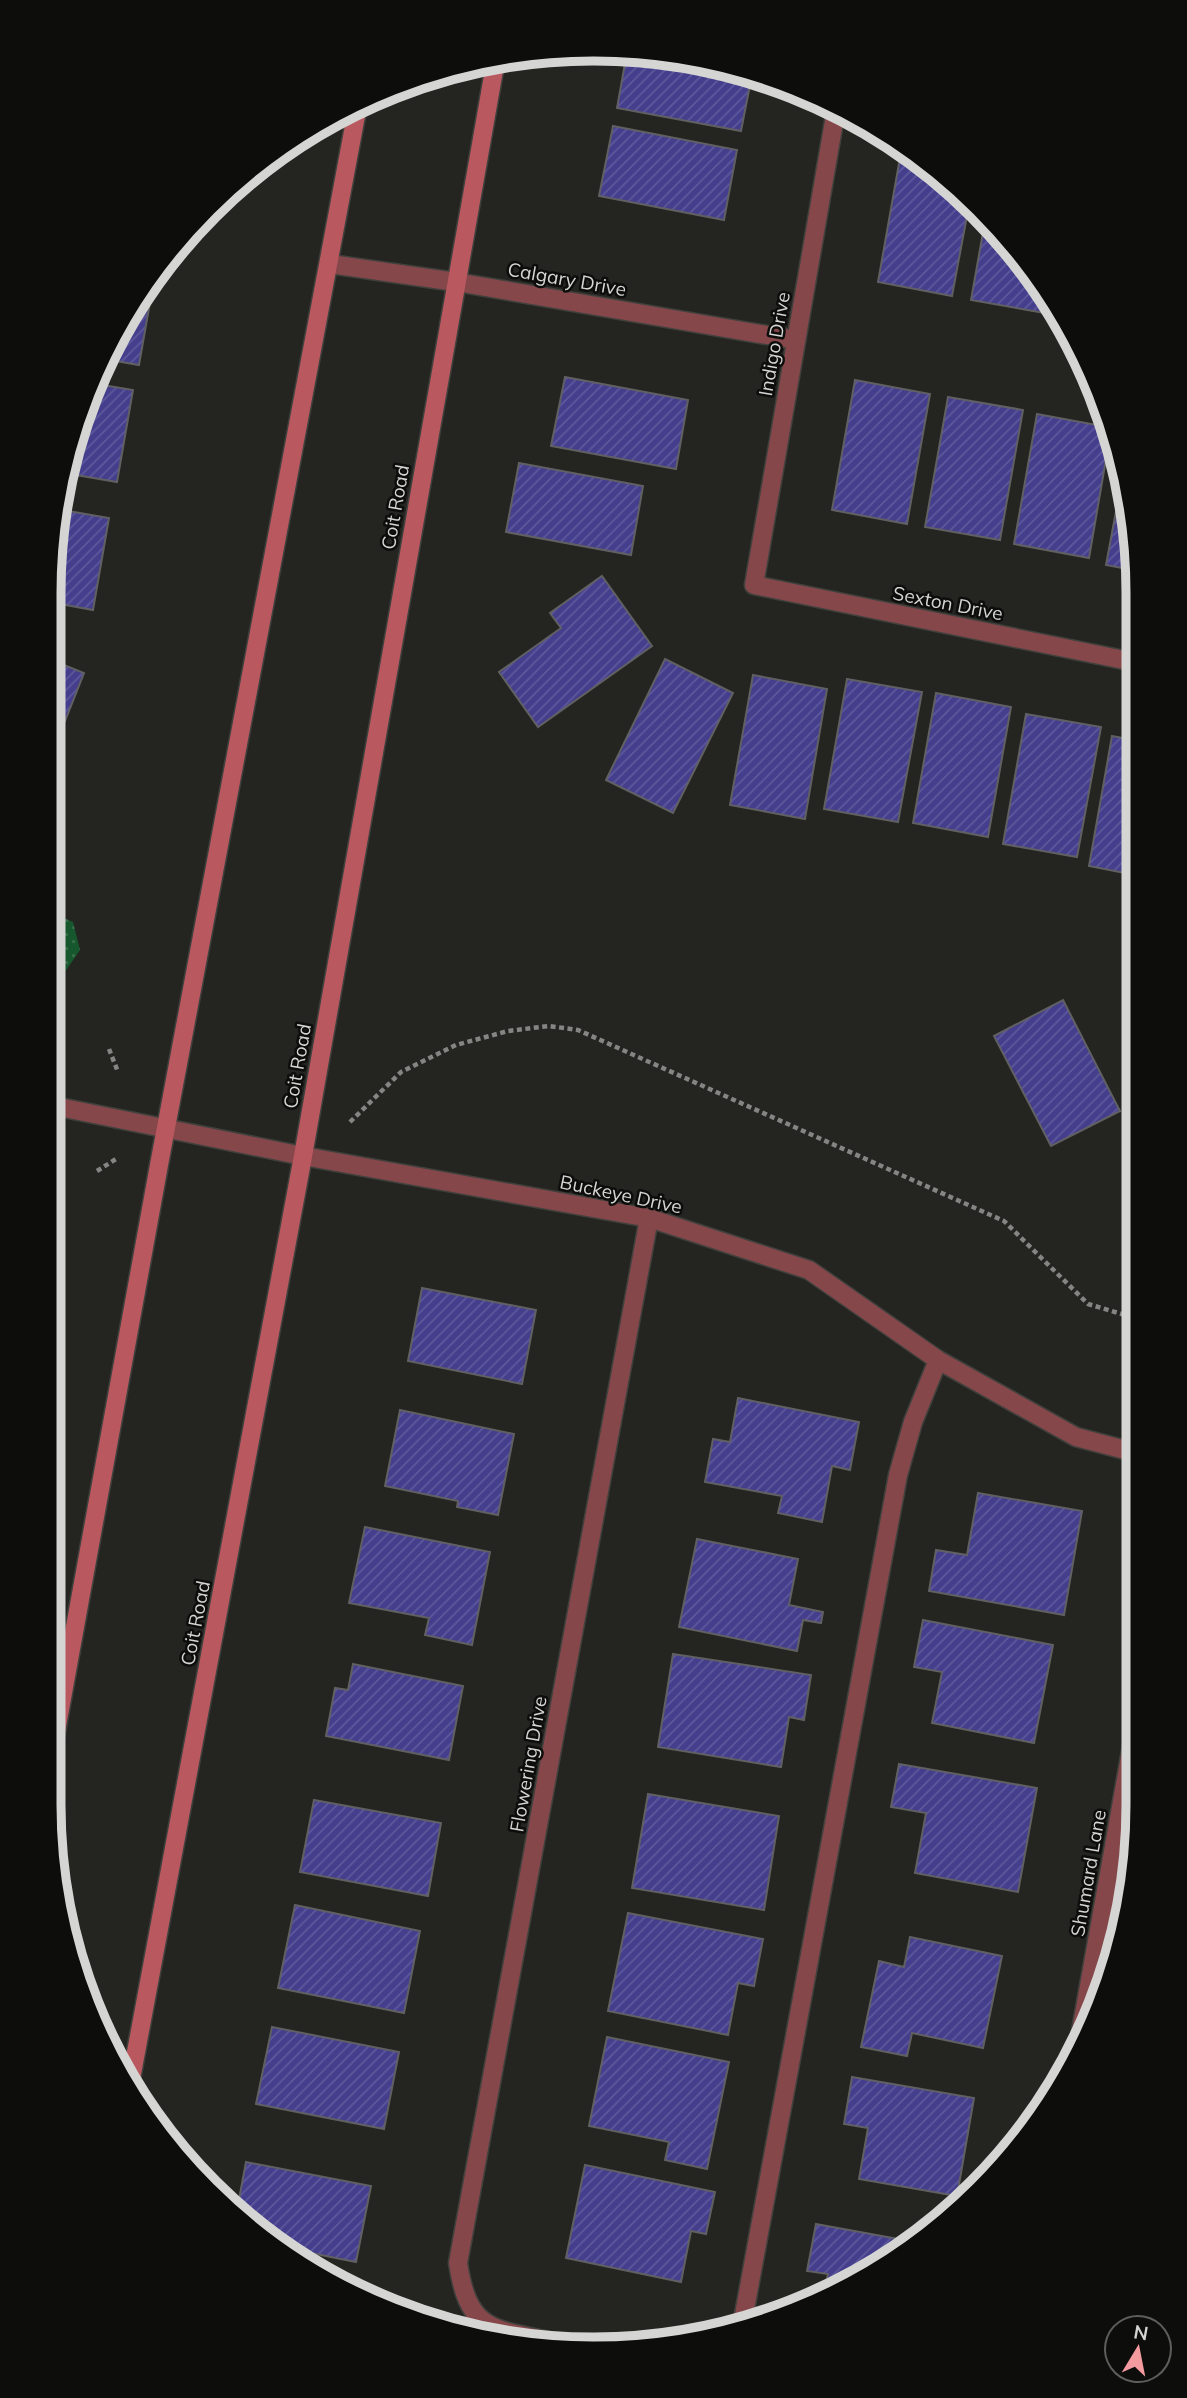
<svg xmlns="http://www.w3.org/2000/svg" width="1187" height="2398" viewBox="0 0 1187 2398" font-family="Mulish,sans-serif">
<style>
.park{fill:url(#park-dots)}
.building{fill:url(#building-hatch);stroke:#606063;stroke-width:2}
.lines{fill:none;stroke-linecap:round;stroke-linejoin:round}
.lane-casing{stroke:#40403d;stroke-width:21}
.street-casing{stroke:#40403d;stroke-width:21}
.secondary-casing{stroke:#40403d;stroke-width:21}
.path{stroke:#858583;stroke-width:4.5;stroke-dasharray:5 3.5;stroke-linecap:butt}
.lane{stroke:#85474a;stroke-width:18}
.street{stroke:#85474a;stroke-width:18}
.secondary{stroke:#ba5860;stroke-width:18}
.labels{text-anchor:middle;stroke-width:5;stroke-linejoin:round;paint-order:stroke}
.street-label{font-size:19px;fill:#d5d5d3;stroke:#0d0d0c}
.rim{fill:none;stroke:#d5d5d3;stroke-width:9}
</style>
<defs>
<pattern id="park-dots" width="8" height="8" patternUnits="userSpaceOnUse" patternTransform="scale(1.75)"><rect width="8" height="8" fill="#17572d"/><path d="M2 2h.1M6 6h.1" fill="none" stroke="#386e4b" stroke-width="1.8" stroke-linecap="round"/></pattern>
<pattern id="building-hatch" width="6" height="6" patternUnits="userSpaceOnUse" patternTransform="scale(1.75)"><rect width="6" height="6" fill="#443e8d"/><path d="M-1 1l2-2M0 6l6-6M5 7l2-2" fill="none" stroke="#5e599c"/></pattern>
</defs>
<rect width="100%" height="100%" fill="#242421"/>
<polygon class="park" points="49,911 73,922 80,950 49,995"/>
<g class="building">
<polygon points="627,52 700,60 752,75 741,131 617,108"/>
<polygon points="613,126 737,150 724,220 599,196"/>
<polygon points="901,152 913,155 925,161 969,205 952,296 878,282"/>
<polygon points="985,221 1025,262 1048,300 1045,313 971,300"/>
<polygon points="155,274 139,365 104,359 141,291"/>
<polygon points="565,377 688,400 676,469 551,446"/>
<polygon points="855,380 930,394 907,524 832,510"/>
<polygon points="91,383 133,390 117,482 64,473"/>
<polygon points="948,397 1023,410 1000,540 925,527"/>
<polygon points="1037,414 1108,427 1110,436 1089,558 1014,544"/>
<polygon points="519,463 643,486 631,555 506,532"/>
<polygon points="1122,479 1133,522 1133,570 1106,565"/>
<polygon points="57,509 109,518 93,610 49,602"/>
<polygon points="602,576 652,646 538,727 499,672 561,628 550,613"/>
<polygon points="49,659 84,673 50,759 49,759"/>
<polygon points="665,659 733,693 673,813 606,780"/>
<polygon points="753,675 827,689 805,819 730,805"/>
<polygon points="847,679 922,692 898,822 824,809"/>
<polygon points="936,693 1011,707 988,837 913,823"/>
<polygon points="1026,714 1101,727 1077,857 1003,844"/>
<polygon points="1112,736 1134,740 1135,875 1089,866"/>
<polygon points="1134,965 1135,965 1135,1024 1125,1022"/>
<polygon points="1063,1000 1120,1111 1051,1146 994,1036"/>
<polygon points="422,1288 536,1310 522,1384 408,1361"/>
<polygon points="738,1398 859,1422 850,1470 832,1466 822,1522 778,1513 782,1496 705,1482 713,1439 730,1442"/>
<polygon points="400,1410 514,1434 498,1515 457,1507 458,1501 385,1486"/>
<polygon points="978,1493 1082,1511 1064,1615 929,1591 936,1550 967,1555"/>
<polygon points="365,1527 490,1552 472,1645 425,1635 429,1618 349,1603"/>
<polygon points="697,1539 798,1559 789,1605 823,1612 821,1623 803,1620 797,1651 679,1627"/>
<polygon points="923,1620 1053,1645 1034,1743 932,1723 942,1672 914,1667"/>
<polygon points="673,1654 811,1675 804,1720 789,1717 781,1767 658,1747"/>
<polygon points="353,1664 463,1686 449,1760 326,1736 335,1688 348,1690"/>
<polygon points="899,1764 1037,1788 1018,1892 915,1873 926,1813 891,1807"/>
<polygon points="648,1794 779,1816 764,1910 632,1888"/>
<polygon points="314,1800 441,1823 428,1896 300,1872"/>
<polygon points="295,1905 420,1931 404,2013 278,1988"/>
<polygon points="628,1913 763,1939 754,1986 738,1983 728,2035 608,2011"/>
<polygon points="910,1937 1002,1956 983,2048 912,2033 907,2056 861,2047 879,1961 904,1967"/>
<polygon points="272,2027 399,2052 384,2129 256,2104"/>
<polygon points="607,2037 729,2062 707,2169 665,2160 669,2142 589,2126"/>
<polygon points="852,2077 974,2098 957,2196 859,2179 868,2128 844,2124"/>
<polygon points="246,2162 371,2186 356,2262 281,2247 236,2215"/>
<polygon points="585,2165 715,2192 706,2234 691,2231 681,2282 566,2258"/>
<polygon points="816,2224 915,2242 835,2293 823,2296 828,2274 807,2271"/>
</g>
<g class="lines">
<g class="lane-casing">
<polyline id="lane" points="743,2320 898,1475 913,1422 938,1360"/>
</g>
<g class="street-casing">
<g id="street">
<polyline points="836,110 754,585 1134,662"/>
<polyline points="330,264 456,282 796,340"/>
<polyline points="49,1105 303,1156 649,1218 809,1270 938,1360 1076,1437 1137,1453"/>
<polyline points="1106,1896 1129,1900"/>
<polyline points="1079,2042 1138,1712"/>
<path d="M549,2341C490,2329 468,2329 458,2263L649,1218"/>
</g>
</g>
<g class="secondary-casing">
<g id="secondary">
<polyline points="49,1770 159,1165 358,105"/>
<polyline points="131,2079 303,1156 496,59"/>
</g>
</g>
<g class="path">
<polyline points="109,1049 118,1072"/>
<polyline points="350,1122 401,1072 456,1045 508,1031 549,1026 578,1030 1004,1221 1088,1304 1125,1315 1136,1312"/>
<polyline points="97,1171 116,1159"/>
</g>
<use href="#lane" class="lane"/>
<use href="#street" class="street"/>
<use href="#secondary" class="secondary"/>
</g>
<g class="labels">
<g class="street-label">
<text transform="translate(567 279) rotate(10)" y="7">Calgary Drive</text>
<text transform="translate(774 344) rotate(-80)" y="7">Indigo Drive</text>
<text transform="translate(395 507) rotate(-80)" y="7">Coit Road</text>
<text transform="translate(948 603) rotate(11)" y="7">Sexton Drive</text>
<text transform="translate(297 1066) rotate(-80)" y="7">Coit Road</text>
<text transform="translate(621 1194) rotate(12)" y="7">Buckeye Drive</text>
<text transform="translate(195 1623) rotate(-79)" y="7">Coit Road</text>
<text transform="translate(528 1764) rotate(-80)" y="7">Flowering Drive</text>
<text transform="translate(1088 1873) rotate(-80)" y="7">Shumard Lane</text>
</g>
</g>
<path d="M0 0H1187V2398H0ZM593 61H594A532 532 0 0 1 1126 593V1805A532 532 0 0 1 594 2337H593A532 532 0 0 1 61 1805V593A532 532 0 0 1 593 61Z" fill="#0d0d0c" fill-rule="evenodd"/>
<path class="rim" d="M593 61H594A532 532 0 0 1 1126 593V1805A532 532 0 0 1 594 2337H593A532 532 0 0 1 61 1805V593A532 532 0 0 1 593 61Z"/>
<g transform="translate(1138 2349) rotate(10)"><circle r="33" fill="#0d0d0c" stroke="#5d5d5c" stroke-width="2"/>
<path d="M0-5L12 26L0 18L-12 26Z" fill="#f49b9f"/>
<text y="-10" font-size="19" font-weight="bold" text-anchor="middle" fill="#d5d5d3">N</text>
</g>
</svg>
